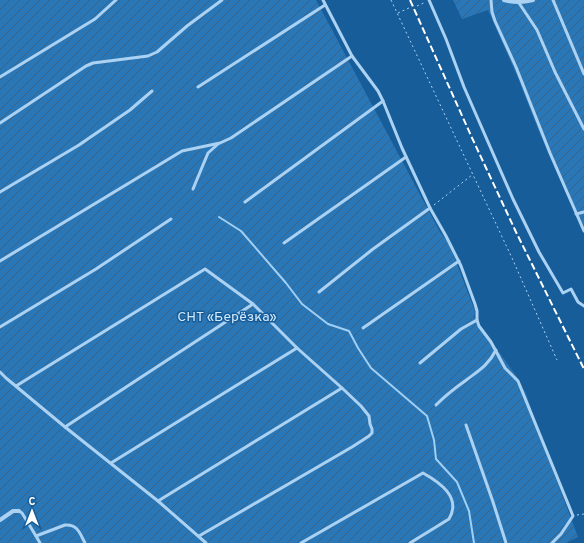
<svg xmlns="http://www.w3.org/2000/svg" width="584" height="543" viewBox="0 0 584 543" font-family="Overpass,sans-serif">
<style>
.garden{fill:url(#garden-furrows)}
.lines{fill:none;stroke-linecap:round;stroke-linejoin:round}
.stream{stroke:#9ecff5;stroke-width:2}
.path{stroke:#abd2f2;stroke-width:1;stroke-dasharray:2 3;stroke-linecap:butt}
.lane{stroke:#abd2f2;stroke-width:3}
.street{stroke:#abd2f2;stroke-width:4}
.rail{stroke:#fff;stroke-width:2;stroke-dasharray:7 3;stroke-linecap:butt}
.labels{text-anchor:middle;stroke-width:3;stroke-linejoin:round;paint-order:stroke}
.park-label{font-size:14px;fill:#d3eafc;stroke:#165d9a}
</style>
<defs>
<pattern id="garden-furrows" width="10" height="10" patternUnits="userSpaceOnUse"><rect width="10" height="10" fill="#2a77b8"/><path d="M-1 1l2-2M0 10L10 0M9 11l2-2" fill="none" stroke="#3b6282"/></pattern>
</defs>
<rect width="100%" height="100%" fill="#165d9a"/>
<g class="garden">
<polygon points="0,0 316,0 440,232 449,243 475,311 474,317 517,377 526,394 550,463 578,537 566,543 0,543"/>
<polygon points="453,0 584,0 584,226 568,198 550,157 538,129 518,78 488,10 462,19"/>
</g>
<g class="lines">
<polyline class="stream" points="219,217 241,231 286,283 302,304 328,324 349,331 358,348 371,368 427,416 434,440 436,459 457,482 469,511 474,543"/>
<g class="path">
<polyline points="391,0 512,258 557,360"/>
<polyline points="417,6 426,2"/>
<polyline points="398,13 411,7"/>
<polyline points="434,205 472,175"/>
<polyline points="577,515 584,514"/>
</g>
<g class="lane">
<polyline points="323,0 352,56 378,91 383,101 402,148 430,208 446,236 461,266 475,304 477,311 477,320 479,326 491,342 505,368 518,381 573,516 561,534 552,543"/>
<polyline points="429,0 446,39 464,87 513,199 539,252 563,293 571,289 578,302 584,306"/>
<polyline points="491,0 492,12 495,21 516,67 550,153 584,231"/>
<polyline points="553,0 584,74"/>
<polyline points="519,3 537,30 555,72 584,129"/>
<polyline points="0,77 95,19 116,0"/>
<polyline points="198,87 325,5"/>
<polyline points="0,123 86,66 93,63 148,56 157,52 187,26 222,0"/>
<polyline points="193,189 208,153 218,144"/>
<polyline points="0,192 79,145 130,110 152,91"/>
<polyline points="245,202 383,101"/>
<polyline points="576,214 584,212"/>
<polyline points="284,243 406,157"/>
<polyline points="0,261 182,151 220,143 231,138 352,56"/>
<polyline points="319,292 373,249 430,208"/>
<polyline points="0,327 96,269 171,219"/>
<polyline points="363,328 459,261"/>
<polyline points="420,363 461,329 477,320"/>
<polyline points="0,372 6,378 65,427 158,501 206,543"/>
<polyline points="16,386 205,269 253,304 297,348 342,388 361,406 369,416 370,424 372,429 372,433 369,436 352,447 199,536"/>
<path d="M436,405C445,396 455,388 465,381C478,371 488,366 496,350"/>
<polyline points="466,425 493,502 506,543"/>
<polyline points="65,427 253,304"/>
<polyline points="111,463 297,348"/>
<polyline points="158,501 342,388"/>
<path d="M19,511L22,513L36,536L65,525C78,524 80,534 85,543"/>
<polyline points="36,536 40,543"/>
<path d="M301,543L423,473C439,482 462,497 449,519L410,543"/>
</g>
<g class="street">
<path d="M504,0C514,3 522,3 533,0"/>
<polyline points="0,520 13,511 19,511"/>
</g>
<polyline class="rail" points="410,0 473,140 516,232 584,369"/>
</g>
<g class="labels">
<g class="park-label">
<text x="227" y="321">СНТ «Берёзка»</text>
</g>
</g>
<g transform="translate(32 511)" stroke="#165d9a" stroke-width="3" paint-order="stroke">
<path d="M0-3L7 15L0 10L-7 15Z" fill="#ffffff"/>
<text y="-6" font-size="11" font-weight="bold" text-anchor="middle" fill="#ffffff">С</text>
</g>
</svg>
